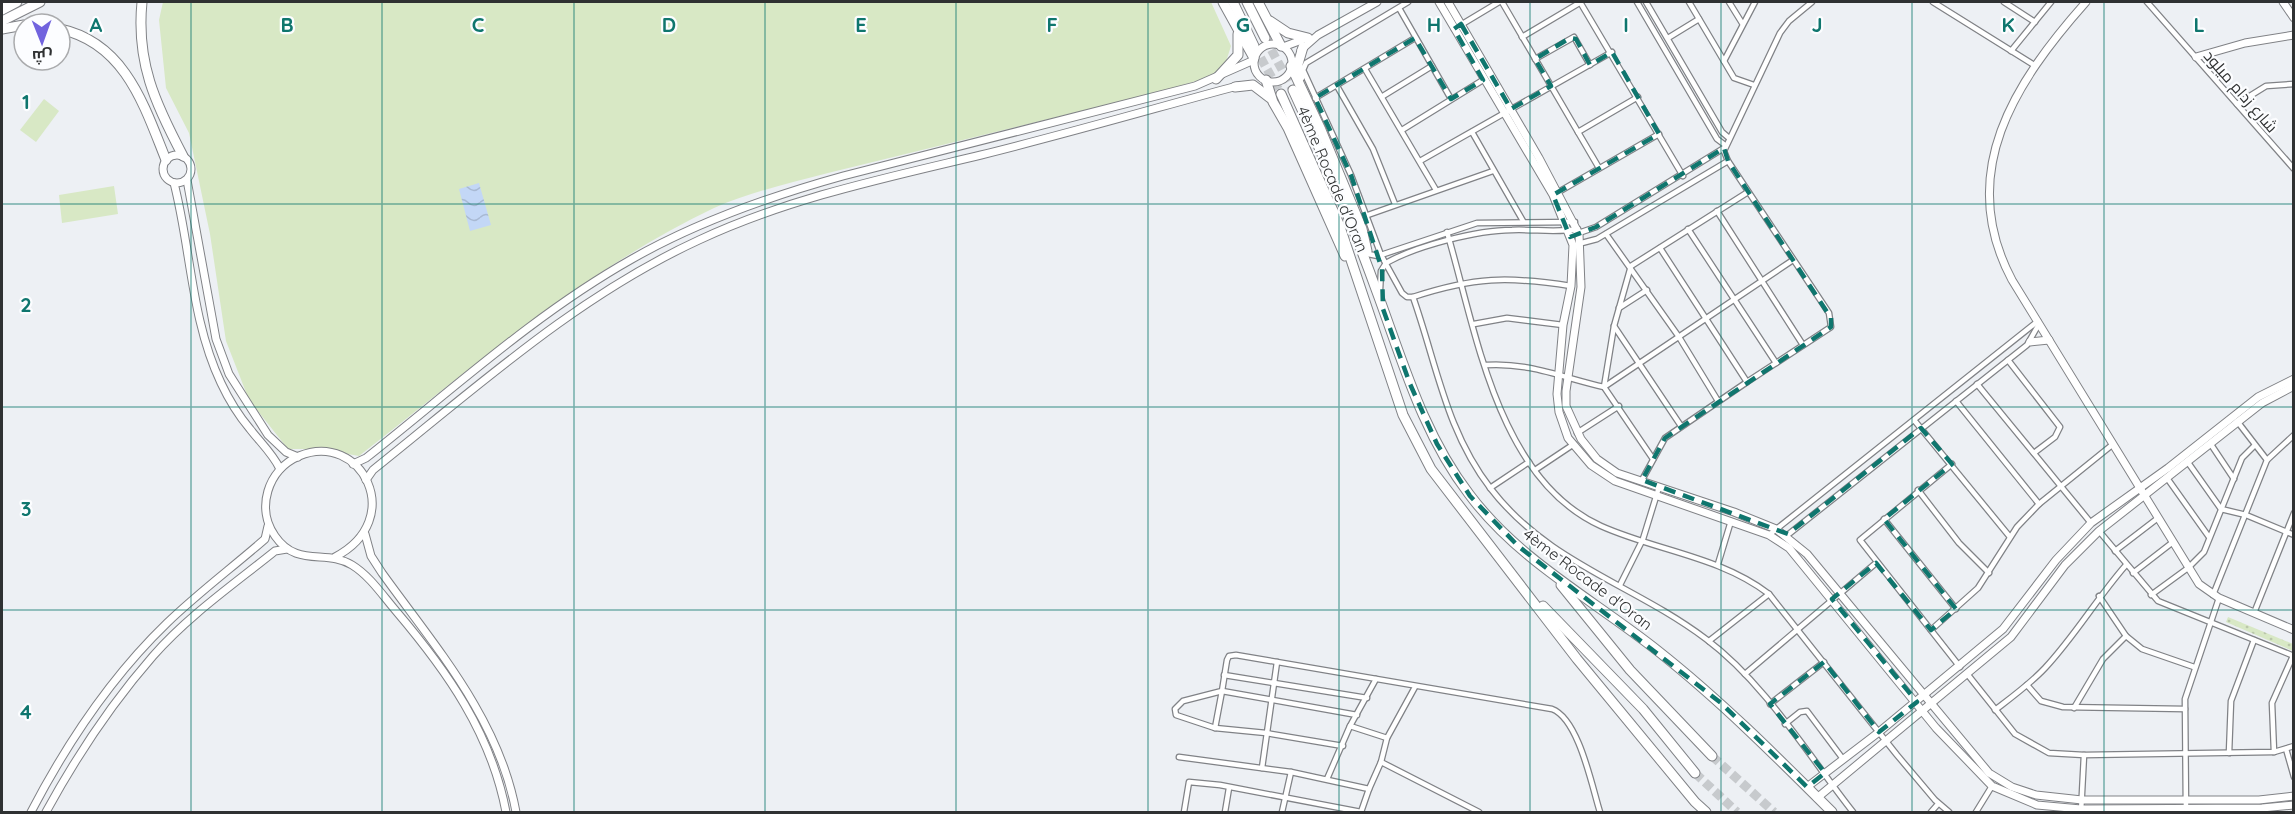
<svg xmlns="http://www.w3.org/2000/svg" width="2295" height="814" viewBox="0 0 2295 814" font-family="Quicksand,Cairo,sans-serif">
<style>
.grass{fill:url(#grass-dots)}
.garden{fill:#d8e8c5}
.water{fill:url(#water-waves)}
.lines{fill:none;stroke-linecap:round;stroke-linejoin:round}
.highway-tunnel{stroke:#c7cacd;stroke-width:9;stroke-dasharray:9 4.5;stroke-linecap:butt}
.street-casing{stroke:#808286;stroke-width:7}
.secondary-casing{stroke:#808286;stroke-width:9}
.highway-casing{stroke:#808286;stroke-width:11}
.street{stroke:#fff;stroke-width:4.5}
.secondary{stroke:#fff;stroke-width:7}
.highway{stroke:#fff;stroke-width:9}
.marked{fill:none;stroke:#0f766e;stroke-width:4.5;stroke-dasharray:12 8;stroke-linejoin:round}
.grid{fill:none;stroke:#0f766e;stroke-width:1.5;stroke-opacity:0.55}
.labels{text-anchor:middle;stroke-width:4.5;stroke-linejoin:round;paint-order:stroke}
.street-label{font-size:16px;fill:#2f3132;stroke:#fcfdff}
.grid-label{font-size:20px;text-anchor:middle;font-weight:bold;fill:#0f766e;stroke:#fcfdff;stroke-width:4.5;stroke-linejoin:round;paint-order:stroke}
</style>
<defs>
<pattern id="grass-dots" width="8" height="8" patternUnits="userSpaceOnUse" patternTransform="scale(1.5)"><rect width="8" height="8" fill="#d8e8c5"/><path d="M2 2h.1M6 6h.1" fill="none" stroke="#bac7aa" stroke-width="1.8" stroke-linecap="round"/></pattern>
<pattern id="water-waves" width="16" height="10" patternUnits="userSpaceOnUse" patternTransform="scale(1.5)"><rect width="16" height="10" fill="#c3d7f6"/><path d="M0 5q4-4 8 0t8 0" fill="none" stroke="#a8b9d3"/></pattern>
</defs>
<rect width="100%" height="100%" fill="#edf0f4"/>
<polygon class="grass" points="2228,617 2293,644 2293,651 2226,622"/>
<g class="garden">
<path d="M163,2H1211L1231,46L1224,68L1213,76L1163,91L828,173C790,183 750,192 714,208C584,270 472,368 359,456L320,449H288L249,400L226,341L210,234L189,133L166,88L159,20Z"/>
<polygon points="44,99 59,111 36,142 20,130"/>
<polygon points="114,186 118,214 62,223 59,195"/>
</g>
<polygon class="water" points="479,183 491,225 470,231 459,189"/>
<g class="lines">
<g class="highway-tunnel">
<polyline points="1265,38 1293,90"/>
<polyline points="1254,46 1281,94"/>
<polyline points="1712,756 1774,812"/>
<polyline points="1695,773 1737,812"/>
</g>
<g class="street-casing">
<g id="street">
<path d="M1408,2L1306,63L1303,70L1351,175L1381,255L1402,293L1407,297H1413C1437,365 1446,431 1491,489C1549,564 1633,584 1706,639C1765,683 1808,755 1853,812"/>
<polyline points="1502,2 1599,168"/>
<polyline points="1580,2 1683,176"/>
<polyline points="1637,2 1717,139 1725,145"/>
<polyline points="1646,2 1722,132 1729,138"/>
<polyline points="1689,2 1734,78 1754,85"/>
<polyline points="1729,2 1742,23"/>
<polyline points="1933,2 2034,65"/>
<polyline points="2004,2 2035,22"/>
<polyline points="2147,2 2294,169"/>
<polyline points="2,4 5,2"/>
<polyline points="1399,8 1451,99"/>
<polyline points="1454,29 1499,2"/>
<polyline points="1522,37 1581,2"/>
<polyline points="1668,38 1699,19"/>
<polyline points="2011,51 2051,2"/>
<polyline points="1535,59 1574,37 1590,65"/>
<polyline points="1724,61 1755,2"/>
<polyline points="1365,69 1436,190"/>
<polyline points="1337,86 1373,149 1395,204"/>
<polyline points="1383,96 1432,66"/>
<polyline points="1315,98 1415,38"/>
<polyline points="2237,104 2266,86 2294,84"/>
<polyline points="1402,130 1483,80"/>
<polyline points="1472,132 1523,221"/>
<polyline points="1578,132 1638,97"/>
<polyline points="1420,161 1612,52"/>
<polyline points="1555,194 1659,134"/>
<polyline points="1717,211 1803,345"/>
<polyline points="1365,216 1493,171"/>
<polyline points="1688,229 1776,363"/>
<path d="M1447,232C1476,330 1497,479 1601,526C1657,551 1719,556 1769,594L1897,755L1935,800L1949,812"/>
<polyline points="1606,234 1679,337 1718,401"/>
<polyline points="1570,236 1596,227 1724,148"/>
<polyline points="1578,244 1597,239 1728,161"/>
<polyline points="1368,254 1378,256 1477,223 1575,222"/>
<path d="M1380,290L1381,271L1386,263C1416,246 1477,230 1512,230C1534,229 1556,233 1578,229"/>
<path d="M1413,297C1474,277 1508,276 1571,286"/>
<polyline points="1619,308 1647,290"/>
<polyline points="1474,324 1507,318 1563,325"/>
<polyline points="1614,326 1681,426"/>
<polyline points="2008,360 2060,427 2055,437 2034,453"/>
<path d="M1486,365C1528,362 1564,378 1604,387L1653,459"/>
<polyline points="1747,382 1831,327 1829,313 1728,161 1724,151 1780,33 1789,21 1812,2"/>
<polyline points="1977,384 2091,523"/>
<polyline points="1604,387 1614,326 1631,266 1748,192"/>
<polyline points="1604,387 1793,260"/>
<polyline points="1956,401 2039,504"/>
<polyline points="1914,420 2010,537"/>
<polyline points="2237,421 2267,460"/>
<polyline points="1577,433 1619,406"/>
<polyline points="2210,443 2234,479"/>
<polyline points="2187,461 2221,509 2246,515 2294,535"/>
<polyline points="1952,464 1860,540 1960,667"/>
<polyline points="1535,470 1574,444"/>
<polyline points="2167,478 2209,537"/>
<polyline points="1642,480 1665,438 1747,382 1660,248"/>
<polyline points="1490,488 1529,462"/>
<polyline points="1918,490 1959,543 1989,573"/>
<polyline points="1884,519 1956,609"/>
<polyline points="2099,531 2158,601 2294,656"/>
<polyline points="1769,535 2038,321"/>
<polyline points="1785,537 2027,345 2039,324"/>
<polyline points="2115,551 2158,518"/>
<polyline points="1718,564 1731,521"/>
<polyline points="2133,573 2173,542"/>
<polyline points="1620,585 1643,539 1659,487"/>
<polyline points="2151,595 2188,568 2204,552 2242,458 2254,446"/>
<polyline points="2213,595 2267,460 2294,435"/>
<polyline points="2099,596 2126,636 2142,649 2194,667"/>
<polyline points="2254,613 2294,513"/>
<polyline points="1931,630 1978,588 2017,527 2039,504 2112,445"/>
<polyline points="1709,641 1769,594"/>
<polyline points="1745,674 1876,563"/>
<polyline points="1224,675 1367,698"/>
<polyline points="1968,675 2015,734 2049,753 2084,755 2274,752 2294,746"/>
<polyline points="2027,685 2041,701 2063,707 2185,709"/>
<polyline points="1770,704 1824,662"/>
<polyline points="2074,708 2103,659 2126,636"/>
<path d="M1995,710C2012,697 2030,684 2045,668C2075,636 2097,598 2126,565"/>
<polyline points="1785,724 1800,712 1807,711 1843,759"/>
<polyline points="1350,726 1387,738"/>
<polyline points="1215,728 1222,691 1357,715"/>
<path d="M1343,746L1266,733L1215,728L1176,715L1175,709L1183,701L1222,691L1227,660L1229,656L1236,655L1552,709C1579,719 1592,787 1600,812"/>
<polyline points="2286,749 2294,777"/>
<polyline points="2274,752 2272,703 2293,656"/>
<polyline points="2229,753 2231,701 2254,640"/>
<polyline points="1179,757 1291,772 1369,789 1361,812"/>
<polyline points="1381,762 1479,812"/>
<polyline points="1262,768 1277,662"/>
<polyline points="1327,779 1350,726 1376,679"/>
<polyline points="1369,789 1381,762 1387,738 1415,687"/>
<polyline points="1184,812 1189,782 1220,785 1361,812"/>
<polyline points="1225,812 1229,788"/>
<polyline points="1282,812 1291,772"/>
<polyline points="1931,812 1938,804"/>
<polyline points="1976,812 1992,786"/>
<polyline points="2081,812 2084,755"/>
<polyline points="2186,812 2185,699 2219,598"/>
</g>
</g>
<g class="secondary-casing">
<g id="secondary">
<polyline points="1439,2 1553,195 1573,245 1571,286 1563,325 1557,394 1559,412 1568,438 1591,465 1615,481 1769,535 1789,548 1936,728 1992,786 2037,805 2081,809 2262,808 2294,805"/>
<polyline points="1448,2 1539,158 1579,234 1581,287 1566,391 1566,406 1581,439 1597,459 1617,473 1734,512 1776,529 1807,554 1989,773 2012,787 2036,795 2082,800 2259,800 2294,796"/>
<path d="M2086,2C2015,82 1955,173 2012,280L2199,584L2219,598L2294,630"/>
<polyline points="2283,2 2294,18"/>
<circle cx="1273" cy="63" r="19"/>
<polyline points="1283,47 1307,38"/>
<polyline points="1301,50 1318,35 1377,2"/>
<polyline points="2196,57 2245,43 2294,35"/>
<circle cx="177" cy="169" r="14"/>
<polyline points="187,180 216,339 229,374 268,435 286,452 298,457"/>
<path d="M174,183C191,249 191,320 221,383C228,398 239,416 250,429C260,442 273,454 280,469"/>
<polyline points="2030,342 2049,340"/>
<path d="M353,464L366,458C452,390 536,313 632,259C697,222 771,196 843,176L1195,86L1254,60"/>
<path d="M366,480L373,470C477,387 577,296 699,240C789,198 885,178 981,155C1066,134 1152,109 1237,86"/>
<path d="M365,534L371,556L382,573C436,648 499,719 516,812"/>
<path d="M335,557C408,519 361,430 299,456C267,470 256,509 275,536C297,568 326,549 352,565C370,576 383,596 396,611C447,671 491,733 506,812"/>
<polyline points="1807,787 1879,732 2003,629 2056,560 2091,523 2168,468 2258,397 2294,379"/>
<polyline points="1817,798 2011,637 2065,565 2099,531 2262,403 2294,386"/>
<path d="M31,812C67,743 111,677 167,623C198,593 233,567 265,539L268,526"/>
<path d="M46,812C76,757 111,704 153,656C188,616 234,584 275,551L287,549"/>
</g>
</g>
<g class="highway-casing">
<g id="highway">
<path d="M142,2C136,62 155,103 183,156"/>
<polyline points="1223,2 1254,58"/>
<polyline points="1233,2 1254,46"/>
<polyline points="1247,2 1265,38"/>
<polyline points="1258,2 1281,46"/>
<polyline points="2,10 17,2"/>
<polyline points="2,21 40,2"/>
<polyline points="1270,21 1288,33 1308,38"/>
<polyline points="2,29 24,25"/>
<path d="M60,29C125,43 144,105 166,160"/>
<polyline points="1291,66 1321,130 1362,229 1367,251"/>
<polyline points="1300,77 1298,64 1303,47"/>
<polyline points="1216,79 1238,55 1238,34"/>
<polyline points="1266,80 1273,102 1288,128 1345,256"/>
<polyline points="1235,87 1253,85 1270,98"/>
<path d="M1293,90C1324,156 1352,223 1377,292C1403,362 1423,434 1469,494C1519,561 1594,600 1658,651C1720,700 1776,756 1832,812"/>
<polyline points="1281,94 1339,224 1403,415 1431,469 1577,659 1695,802 1706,812"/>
<polyline points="1561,585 1630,670 1712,756"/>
<polyline points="1543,606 1643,709 1695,773"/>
</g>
</g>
<use href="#street" class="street"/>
<use href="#secondary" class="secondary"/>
<use href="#highway" class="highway"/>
</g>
<path class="marked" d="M1461,24L1511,109L1551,86L1535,59L1570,38L1576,39L1590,65L1612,52L1659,134L1553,195L1570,237L1596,227L1724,148L1728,161L1831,318V327L1665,438L1642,480L1788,534L1921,428L1952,464L1884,519L1956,609L1931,630L1876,563L1832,599L1917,702L1879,732L1824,662L1770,704L1825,773L1807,787L1721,703L1518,546L1470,496L1437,444L1410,384L1383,309L1382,269L1351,175L1315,98L1415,38L1451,99L1483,80L1454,29Z"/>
<path class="grid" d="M191,2V812M382,2V812M574,2V812M765,2V812M956,2V812M1148,2V812M1339,2V812M1530,2V812M1721,2V812M1912,2V812M2104,2V812M2,204H2294M2,407H2294M2,610H2294"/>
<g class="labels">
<g class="street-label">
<text transform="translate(2241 91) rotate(49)" y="6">شارع زدام ميلود</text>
<text transform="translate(1333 179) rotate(67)" y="6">4ème Rocade d'Oran</text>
<text transform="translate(1588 579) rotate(37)" y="6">4ème Rocade d'Oran</text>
</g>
</g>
<g class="grid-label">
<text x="96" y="32">A</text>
<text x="287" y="32">B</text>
<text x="478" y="32">C</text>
<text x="669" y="32">D</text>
<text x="861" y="32">E</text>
<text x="1052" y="32">F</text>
<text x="1243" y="32">G</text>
<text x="1434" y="32">H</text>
<text x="1626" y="32">I</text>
<text x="1817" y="32">J</text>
<text x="2008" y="32">K</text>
<text x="2199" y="32">L</text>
<text x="26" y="109">1</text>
<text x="26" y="312">2</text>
<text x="26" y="516">3</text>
<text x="26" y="719">4</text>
</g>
<rect width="2295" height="814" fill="none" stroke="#2f3132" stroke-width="6"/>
<g transform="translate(42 42) rotate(179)"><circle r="28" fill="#fcfdff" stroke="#aaabad" stroke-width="1.5"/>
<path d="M0-4.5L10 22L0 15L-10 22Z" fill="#7163de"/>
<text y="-9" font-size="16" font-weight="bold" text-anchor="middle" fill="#2f3132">ش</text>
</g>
</svg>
